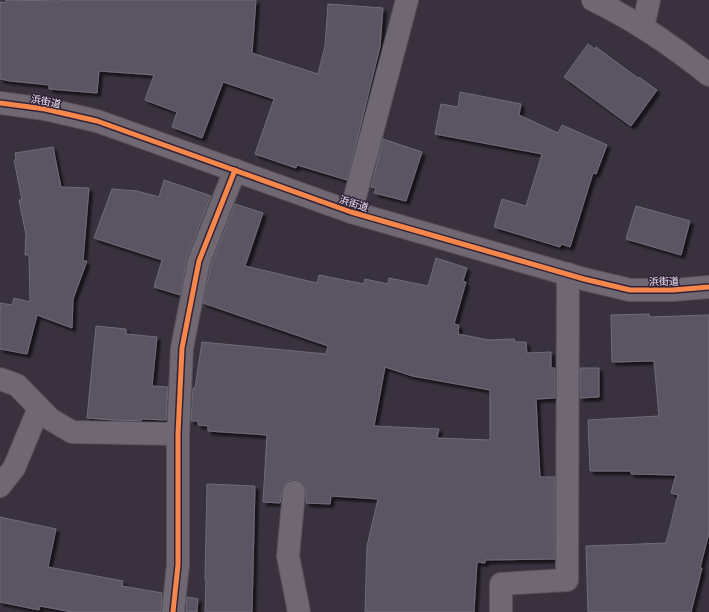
<svg xmlns="http://www.w3.org/2000/svg" width="709" height="612" viewBox="0 0 709 612" font-family="'IBM Plex Sans','Noto Sans JP',sans-serif">
<style>
.building{fill:#5a5464;stroke:#716c78;fill-rule:evenodd;filter:url(#shadow)}
.lines{fill:none;stroke-linecap:round;stroke-linejoin:round}
.minor-casing{stroke:#58505b;stroke-width:24}
.tertiary-casing{stroke:#58505b;stroke-width:24}
.minor{stroke:#6f6772;stroke-width:22}
.tertiary{stroke:#6f6772;stroke-width:22}
.cycleway-casing{stroke:#322238;stroke-width:8}
.cycleway{stroke:#f5874c;stroke-width:5}
.labels{text-anchor:middle;stroke-width:3;stroke-linejoin:round;paint-order:stroke}
.street-label{font-size:10px;fill:#f3e9f8;stroke:#322238}
</style>
<defs>
<filter id="shadow"><feDropShadow dx="3.5" dy="3.5" stdDeviation="1" flood-color="#0009"/></filter>
</defs>
<rect width="100%" height="100%" fill="#3a313e"/>
<g class="building">
<polygon points="6,0 61,1 61,0 256,0 252,53 318,74 325,46 328,4 383,8 380,47 347,180 297,165 296,168 255,154 274,99 223,82 202,138 172,127 177,112 145,100 154,75 99,71 97,93 49,89 49,85 10,81 0,79 0,2 6,3"/>
<polygon points="588,44 595,49 596,47 638,78 639,77 657,90 631,126 564,77"/>
<polygon points="460,92 521,104 519,115 558,133 562,125 607,145 596,174 593,173 570,247 561,244 560,247 494,227 502,199 526,206 542,154 435,134 441,104 458,107"/>
<polygon points="383,139 422,152 406,201 374,193 376,188 371,187"/>
<polygon points="53,147 61,187 89,188 83,261 87,261 73,299 72,328 37,315 27,354 0,349 0,303 12,305 14,298 30,302 29,255 25,255 26,235 19,200 22,200 14,160 16,159 15,153"/>
<polygon points="164,180 211,196 187,257 180,295 154,287 162,260 94,238 112,189 137,191 159,197"/>
<path d="M235,204L263,213L245,266L317,283L319,275L364,284L365,279L388,284L389,278L428,286L436,258L467,268L463,281L466,282L454,324L459,325L458,334L489,340L514,339L515,342H526L527,353L551,352V368H555V398L536,399L540,477H555V559L485,560V563L477,562L474,612H365L367,546L378,499L331,496L330,504L306,503V493L305,487L301,482L295,480L288,481L284,485L282,491L280,503L263,502L267,435L208,431V426L198,425V421H191L193,388H195L202,342L326,354L328,346L203,303L211,265ZM385,367L412,376L490,390V440L437,438L439,429L374,426Z"/>
<polygon points="636,206 690,221 681,255 626,239"/>
<polygon points="649,314 649,317 709,315 709,533 700,568 702,568 691,612 588,612 586,546 666,543 678,495 671,493 676,475 631,474 631,471 590,471 588,420 659,416 654,361 612,362 611,315"/>
<polygon points="96,326 126,329 126,334 157,337 152,386 168,387 166,420 142,419 141,421 113,420 87,418"/>
<polygon points="580,368 599,368 599,397 580,398"/>
<polygon points="207,484 255,486 252,612 205,612 206,580 205,580"/>
<polygon points="0,517 56,529 48,567 123,581 122,586 162,593 161,612 72,612 40,606 39,610 0,602"/>
<polygon points="187,597 198,599 197,612 186,612"/>
</g>
<g class="lines">
<g class="minor-casing">
<g id="minor">
<polyline points="643,27 649,0"/>
<polyline points="351,212 407,0"/>
<polyline points="0,379 17,385 50,419 72,432 178,434"/>
<polyline points="0,486 14,468 39,408"/>
<polyline points="294,492 288,556 299,612"/>
<polyline points="173,612 178,565 178,434 182,348 199,261 235,170"/>
<polyline points="501,612 501,584 567,580 568,274"/>
</g>
</g>
<g class="tertiary-casing">
<g id="tertiary">
<path d="M593,0C635,20 673,46 709,75"/>
<polyline points="0,103 45,109 97,121 351,212 584,279 630,290 673,290 709,287"/>
</g>
</g>
<use href="#minor" class="minor"/>
<use href="#tertiary" class="tertiary"/>
<g class="cycleway-casing">
<g id="cycleway">
<polyline points="0,103 45,109 97,121 351,212 584,279 630,290 673,290 709,287"/>
<polyline points="173,612 178,565 178,434 182,348 199,261 235,170"/>
</g>
</g>
<use href="#cycleway" class="cycleway"/>
</g>
<g class="labels">
<g class="street-label">
<text transform="translate(46 101) rotate(11)" y="4">浜街道</text>
<text transform="translate(354 203) rotate(18)" y="4">浜街道</text>
<text transform="translate(664 281) rotate(-1)" y="4">浜街道</text>
</g>
</g>
</svg>
